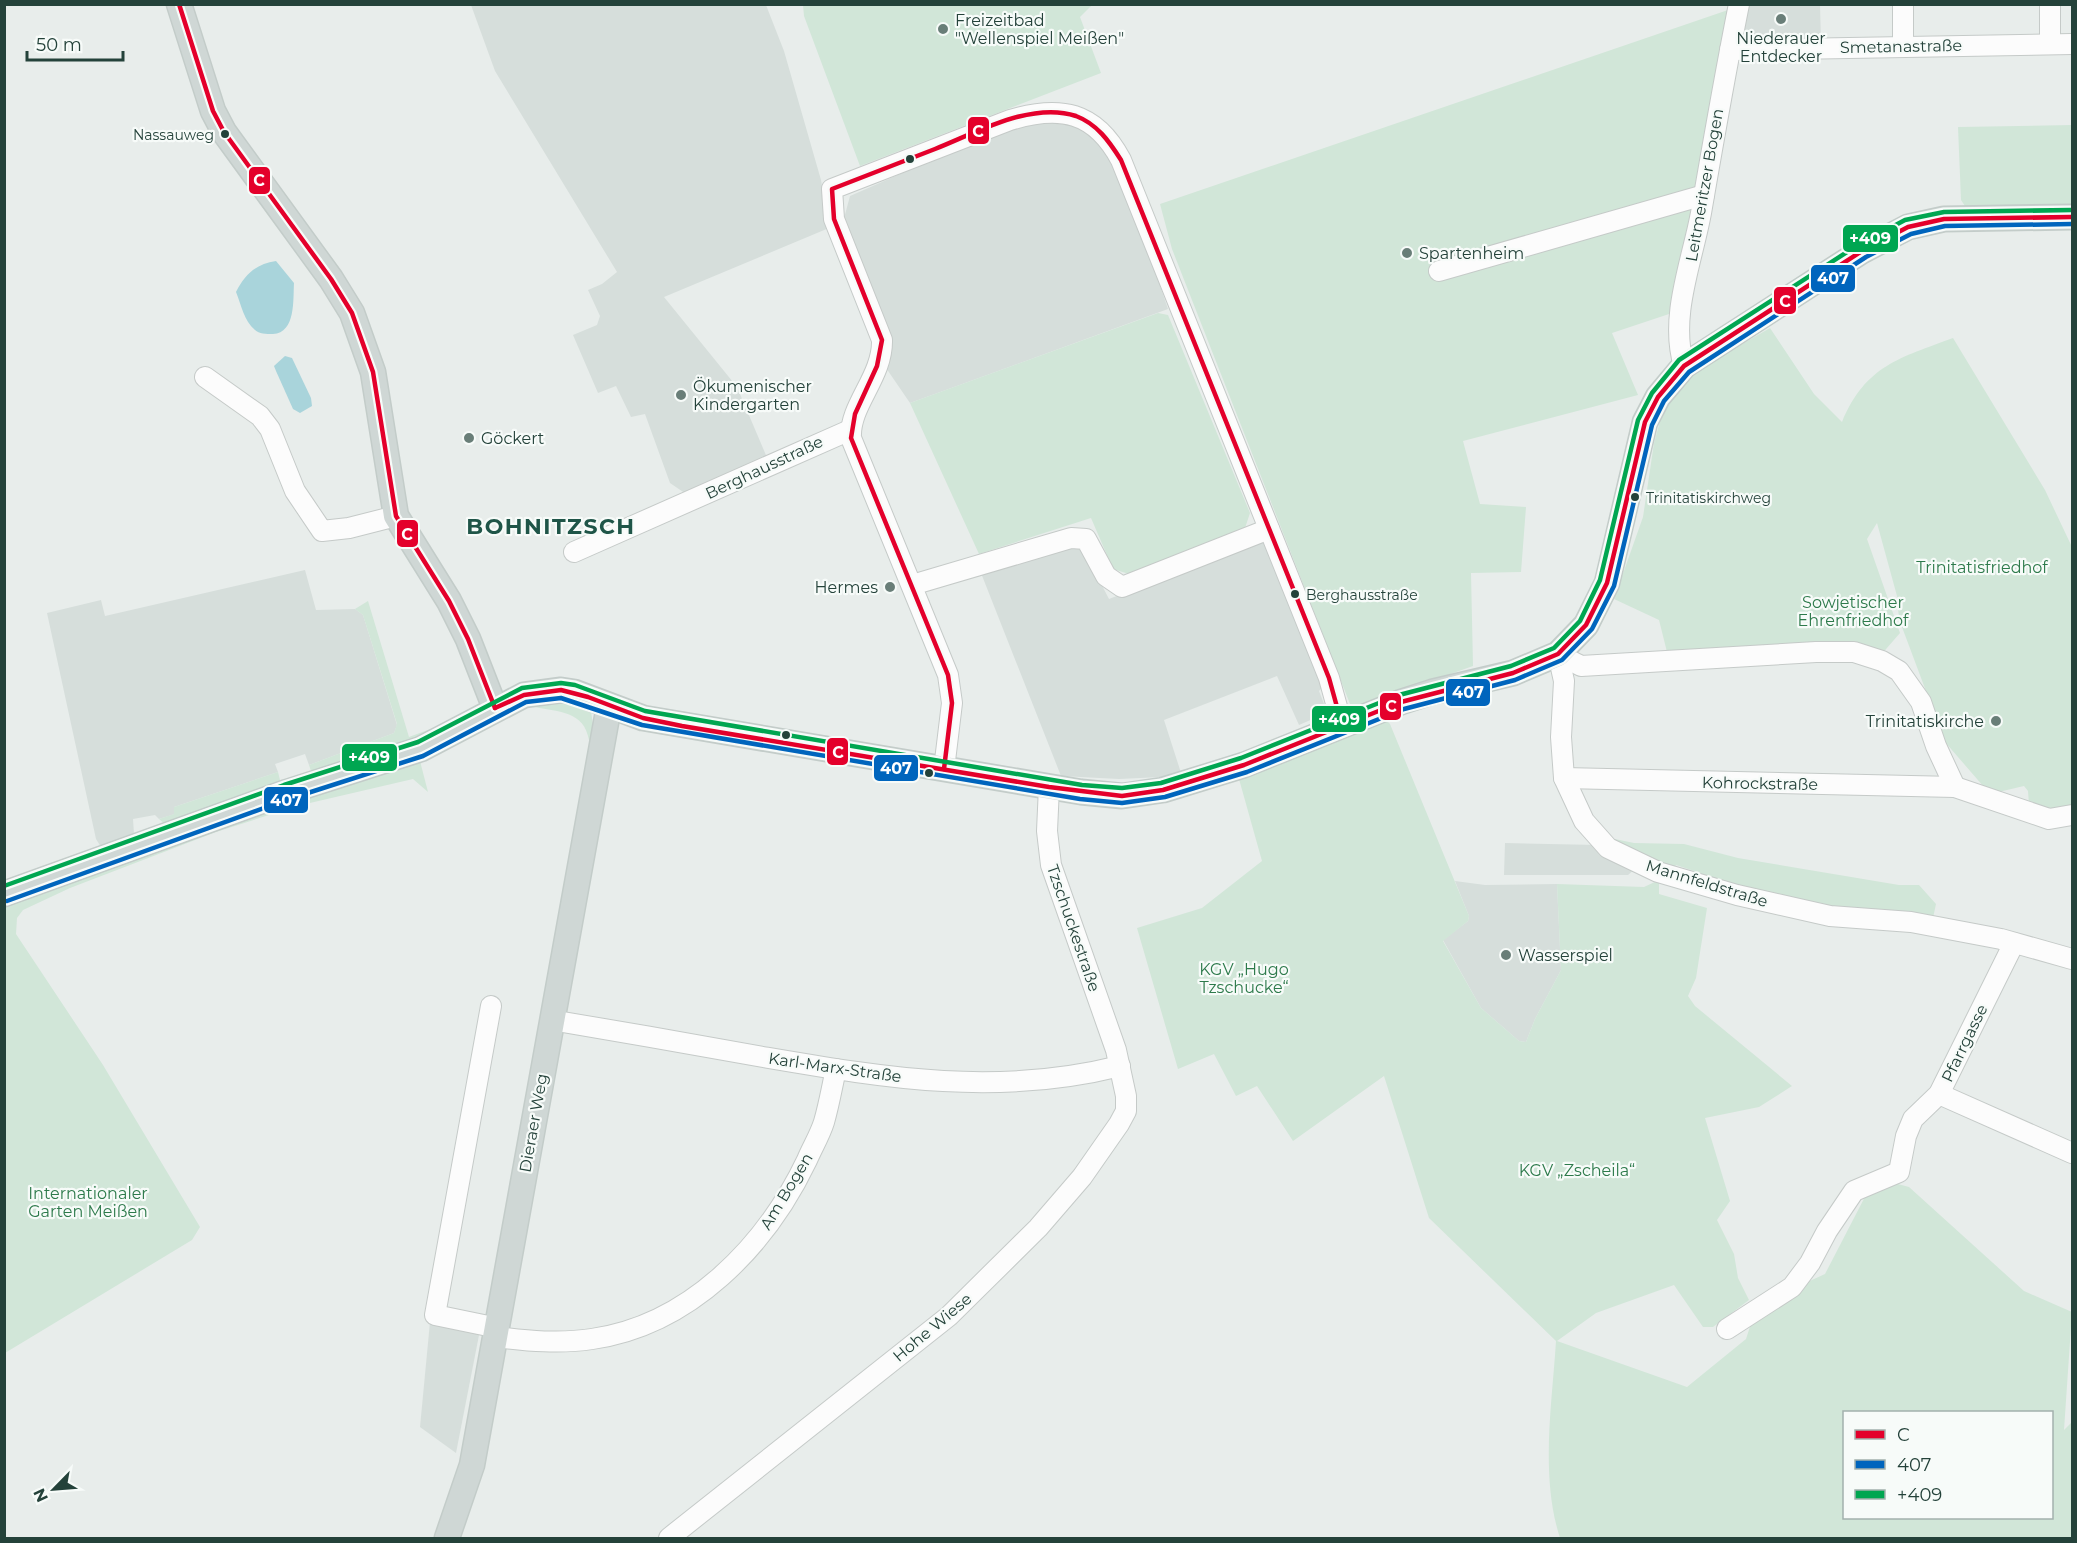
<svg xmlns="http://www.w3.org/2000/svg" width="2077" height="1543" viewBox="0 0 2077 1543" font-family="Montserrat,sans-serif">
<style>
.built{fill:#d6dedb}
.green{fill:#d1e6d8;fill-rule:evenodd}
.water{fill:#a9d4db}
.lines{fill:none;stroke-linecap:round;stroke-linejoin:round}
.minor-casing{stroke:#c5cac8;stroke-width:22}
.major-casing{stroke:#c3ccc9;stroke-width:27}
.minor{stroke:#fcfcfc;stroke-width:20}
.major{stroke:#cfd7d5;stroke-width:24}
.bus-1-casing{stroke:#f7fbf9;stroke-width:9}
.bus-2-casing{stroke:#f7fbf9;stroke-width:9}
.bus-3-casing{stroke:#f7fbf9;stroke-width:9}
.bus-1{stroke:#e4002b;stroke-width:4.5}
.bus-2{stroke:#0065bd;stroke-width:4.5}
.bus-3{stroke:#00a651;stroke-width:4.5}
.poi-dot{fill:#697e78;stroke:#f7fbf9;stroke-width:2}
.bus-dot{fill:#24423a;stroke:#f7fbf9;stroke-width:2}
.labels{text-anchor:middle;stroke-width:4.5;stroke-linejoin:round;paint-order:stroke}
.bus-label{font-size:14px;fill:#24423a;stroke:#f7fbf9;text-anchor:start}
.poi-label{font-size:16px;fill:#24423a;stroke:#f7fbf9;text-anchor:start}
.street-label{font-size:16px;fill:#24423a;stroke:#f7fbf9}
.park-label{font-size:16px;fill:#2d7a4b;stroke:#f7fbf9}
.district-label{font-size:22px;font-weight:bold;letter-spacing:1.5px;fill:#1f5548;stroke:#f7fbf9}
.line-badge{stroke:#f7fbf9;stroke-width:2}
.badge-label{font-size:16px;text-anchor:middle;font-weight:bold;fill:#fff}
</style>
<rect width="100%" height="100%" fill="#e8edeb"/>
<g class="built">
<polygon points="471,5 766,5 784,51 821,180 829,228 664,297 737,387 768,460 689,496 670,483 645,414 631,417 616,386 598,393 573,335 597,325 600,316 588,290 602,284 617,272 495,71"/>
<polygon points="1745,5 1820,5 1821,42 1746,43 1739,34"/>
<polygon points="1065,120 1101,141 1132,204 1168,309 910,403 884,365 891,351 843,222 850,196 1005,128"/>
<polygon points="1267,537 1324,685 1319,691 1326,709 1322,715 1299,725 1277,676 1164,720 1182,776 1119,779 1061,776 981,573 1070,544 1083,549 1109,599"/>
<polygon points="305,570 316,610 355,609 363,615 397,725 394,733 309,765 305,754 275,764 278,772 174,807 175,814 159,819 155,815 133,819 134,834 101,847 96,839 47,613 101,600 105,616"/>
<polygon points="1505,843 1598,845 1599,855 1611,856 1635,869 1628,875 1504,875"/>
<polygon points="1455,881 1485,885 1557,884 1561,970 1535,1019 1526,1042 1519,1041 1481,1008 1443,940 1468,921 1469,916"/>
<polygon points="430,1322 480,1330 456,1453 420,1427"/>
</g>
<g class="green">
<polygon points="803,5 1092,5 1080,17 1101,73 860,166 804,16"/>
<polygon points="1728,10 1675,312 1612,333 1638,395 1463,441 1480,504 1526,507 1521,572 1471,573 1473,666 1352,709 1172,249 1160,204"/>
<polygon points="2072,125 2072,205 1965,206 1961,200 1958,127"/>
<polygon points="1158,313 1168,315 1250,513 1245,528 1129,574 1113,569 1091,518 979,554 910,403"/>
<path d="M1770,328L1814,394L1842,422C1866,365 1900,358 1953,338L2045,490L2072,547V809L2049,812L2029,804L2028,791L2024,786L1990,794L1945,742L1899,619L1897,596L1877,523L1867,539L1900,633L1880,656H1668L1659,620L1614,599L1643,517L1654,443L1663,410L1687,376Z"/>
<polygon points="368,601 409,737 449,722 451,729 312,774 309,765 394,733 397,724 363,615 355,609"/>
<path d="M570,701L591,711L595,739L589,740C584,711 559,712 535,707L533,704Z"/>
<path d="M1386,720L1390,724L1469,916L1468,921L1443,941L1481,1008L1519,1041L1526,1042L1535,1019L1561,970L1557,884L1644,887L1659,880V894L1707,908L1696,978L1688,996L1695,1006L1792,1086L1759,1107L1705,1118L1730,1201L1717,1220L1734,1254L1738,1278L1749,1300L1713,1327H1703L1674,1285L1596,1313L1557,1341L1687,1387L1746,1339L1757,1305L1825,1274L1868,1191L1894,1183L1909,1187L2024,1291L2072,1312L2064,1430L2072,1422V1538H1560C1540,1476 1552,1405 1556,1341L1429,1218L1384,1076L1293,1141L1257,1086L1236,1096L1214,1054L1178,1069L1137,928L1202,908L1262,861L1239,779L1282,759ZM1844,1412H2052V1518H1844Z"/>
<polygon points="420,761 428,792 413,779 297,806 216,832 70,888 23,910 17,918 16,934 103,1065 200,1227 192,1240 5,1353 5,906 147,850"/>
<polygon points="278,772 281,784 165,824 159,819 174,814 174,807"/>
<polygon points="1610,838 1634,843 1684,844 1738,858 1899,885 1919,885 1936,904 1933,918 1844,910 1694,875 1694,871 1676,865 1674,868 1628,850"/>
</g>
<g class="water">
<path d="M276,261L294,283C293,299 296,333 273,334C266,334 259,334 255,330C244,321 241,304 236,292C245,274 256,264 276,261Z"/>
<polygon points="285,356 292,358 311,398 312,406 300,413 293,409 276,371 274,366"/>
</g>
<g class="lines">
<g class="minor-casing">
<g id="minor">
<polyline points="2050,4 2050,44"/>
<polyline points="1903,46 1903,4"/>
<polyline points="1730,50 2072,44"/>
<polyline points="1439,271 1704,195"/>
<path d="M1684,366C1669,317 1692,262 1701,213C1713,143 1725,74 1739,4"/>
<polyline points="205,377 260,416 270,429 295,491 322,531 349,528 396,516"/>
<polyline points="574,552 850,430"/>
<polyline points="912,585 1071,538 1086,539 1106,576 1122,587 1269,529"/>
<polyline points="1558,654 1564,681 1561,737 1564,778 1584,821 1608,848 1658,872 1737,895 1830,916 1911,922 2001,939 2072,959"/>
<polyline points="1558,654 1581,666 1816,652 1854,652 1882,661 1899,671 1921,702 1936,746 1955,787"/>
<path d="M944,769L952,703L948,675L851,438C849,405 883,377 882,340L834,219L832,189L1010,120C1060,105 1095,111 1121,160L1329,678L1342,725"/>
<polyline points="1564,778 1955,787 2049,819 2072,815"/>
<polyline points="491,1006 435,1315 498,1328"/>
<path d="M551,1020C622,1032 692,1044 763,1057C887,1078 996,1097 1120,1066"/>
<polyline points="1939,1094 2072,1153"/>
<polyline points="1727,1329 1792,1287 1810,1263 1827,1231 1854,1191 1899,1172 1906,1136 1913,1119 1939,1094 2014,943"/>
<path d="M497,1337C528,1341 560,1344 592,1339C690,1325 766,1246 807,1160C812,1148 820,1135 824,1122C829,1105 832,1087 836,1069"/>
<polyline points="669,1538 949,1316 1038,1228 1082,1177 1119,1124 1126,1111 1126,1096 1116,1050 1051,865 1047,831 1049,787"/>
</g>
</g>
<g class="major-casing">
<g id="major">
<polyline points="179,4 213,111 224,132 331,279 352,313 373,372 396,516 449,601 468,639 495,708"/>
<polyline points="4,894 287,792 421,749 524,695 561,690 574,692 643,718 1081,792 1122,796 1163,790 1244,765 1401,702 1432,692 1513,673 1558,654 1586,625 1607,583 1645,422 1658,397 1684,366 1862,251 1908,227 1944,219 2072,217"/>
<polyline points="447,1538 472,1465 609,706"/>
</g>
</g>
<use href="#minor" class="minor"/>
<use href="#major" class="major"/>
<g class="bus-1-casing">
<g id="bus-1">
<polyline points="179,4 213,111 224,132 331,279 352,313 373,372 396,516 449,601 468,639 495,708"/>
<polyline points="495,708 524,695 561,690 588,697 643,718 682,726 1049,787 1122,796 1163,790 1244,765 1401,702 1513,673 1558,654 1586,625 1607,583 1645,422 1658,397 1684,366 1862,251 1908,227 1944,219 2072,217"/>
<path d="M944,769L952,703L948,675L851,438L855,414L877,366L882,340L834,219L832,189C866,176 901,162 935,149C976,133 1031,101 1076,116C1097,124 1109,141 1121,160L1329,678L1342,725"/>
</g>
</g>
<g class="bus-2-casing">
<polyline id="bus-2" points="7,901 289,799 423,756 526,702 561,698 642,725 1080,799 1122,803 1165,797 1247,772 1404,709 1515,680 1562,660 1592,629 1614,586 1652,425 1664,401 1689,372 1866,257 1911,234 1945,226 2072,224"/>
</g>
<g class="bus-3-casing">
<polyline id="bus-3" points="4,886 284,785 418,742 522,688 561,683 575,685 645,711 1082,785 1122,788 1161,783 1241,758 1399,695 1511,666 1554,648 1580,621 1600,580 1638,420 1652,393 1679,360 1858,245 1905,220 1944,212 2072,210"/>
</g>
<use href="#bus-1" class="bus-1"/>
<use href="#bus-2" class="bus-2"/>
<use href="#bus-3" class="bus-3"/>
</g>
<g class="poi-dot">
<circle cx="1781" cy="19" r="6"/>
<circle cx="943" cy="29" r="6"/>
<circle cx="1407" cy="253" r="6"/>
<circle cx="681" cy="395" r="6"/>
<circle cx="469" cy="438" r="6"/>
<circle cx="890" cy="587" r="6"/>
<circle cx="1996" cy="721" r="6"/>
<circle cx="1506" cy="955" r="6"/>
</g>
<g class="bus-dot">
<circle cx="225" cy="134" r="5"/>
<circle cx="910" cy="159" r="5"/>
<circle cx="1635" cy="497" r="5"/>
<circle cx="1295" cy="594" r="5"/>
<circle cx="786" cy="735" r="5"/>
<circle cx="929" cy="773" r="5"/>
</g>
<g class="labels">
<g class="bus-label">
<text x="214" y="140" text-anchor="end">Nassauweg</text>
<text x="1646" y="503">Trinitatiskirchweg</text>
<text x="1306" y="600">Berghausstraße</text>
</g>
<g class="poi-label">
<text x="955" y="26">Freizeitbad<tspan x="955" dy="18">"Wellenspiel Meißen"</tspan></text>
<text x="1781" y="44" text-anchor="middle">Niederauer<tspan x="1781" dy="18">Entdecker</tspan></text>
<text x="1419" y="259">Spartenheim</text>
<text x="693" y="392">Ökumenischer<tspan x="693" dy="18">Kindergarten</tspan></text>
<text x="481" y="444">Göckert</text>
<text x="878" y="593" text-anchor="end">Hermes</text>
<text x="1984" y="727" text-anchor="end">Trinitatiskirche</text>
<text x="1518" y="961">Wasserspiel</text>
</g>
<g class="street-label">
<text transform="translate(1901 46) rotate(-1)" y="6">Smetanastraße</text>
<text transform="translate(1704 185) rotate(-80)" y="6">Leitmeritzer Bogen</text>
<text transform="translate(764 467) rotate(-25)" y="6">Berghausstraße</text>
<text transform="translate(1760 783) rotate(1)" y="6">Kohrockstraße</text>
<text transform="translate(1707 883) rotate(17)" y="6">Mannfeldstraße</text>
<text transform="translate(1074 928) rotate(71)" y="6">Tzschuckestraße</text>
<text transform="translate(1964 1043) rotate(-64)" y="6">Pfarrgasse</text>
<text transform="translate(835 1067) rotate(8)" y="6">Karl-Marx-Straße</text>
<text transform="translate(533 1123) rotate(-80)" y="6">Dieraer Weg</text>
<text transform="translate(786 1191) rotate(-59)" y="6">Am Bogen</text>
<text transform="translate(932 1327) rotate(-40)" y="6">Hohe Wiese</text>
</g>
<g class="park-label">
<text x="1982" y="573">Trinitatisfriedhof</text>
<text x="1853" y="608">Sowjetischer<tspan x="1853" dy="18">Ehrenfriedhof</tspan></text>
<text x="1244" y="975">KGV „Hugo<tspan x="1244" dy="18">Tzschucke“</tspan></text>
<text x="1577" y="1176">KGV „Zscheila“</text>
<text x="88" y="1199">Internationaler<tspan x="88" dy="18">Garten Meißen</tspan></text>
</g>
<g class="district-label">
<text x="551" y="534">BOHNITZSCH</text>
</g>
</g>
<g class="line-badge">
<rect x="967" y="116" width="23" height="29" rx="6" fill="#e4002b"/>
<rect x="248" y="166" width="23" height="29" rx="6" fill="#e4002b"/>
<rect x="1842" y="224" width="57" height="29" rx="6" fill="#00a651"/>
<rect x="1810" y="264" width="46" height="29" rx="6" fill="#0065bd"/>
<rect x="1773" y="286" width="24" height="29" rx="6" fill="#e4002b"/>
<rect x="396" y="519" width="23" height="29" rx="6" fill="#e4002b"/>
<rect x="1445" y="678" width="46" height="29" rx="6" fill="#0065bd"/>
<rect x="1379" y="692" width="23" height="29" rx="6" fill="#e4002b"/>
<rect x="1311" y="705" width="56" height="28" rx="6" fill="#00a651"/>
<rect x="826" y="737" width="23" height="29" rx="6" fill="#e4002b"/>
<rect x="341" y="743" width="57" height="29" rx="6" fill="#00a651"/>
<rect x="873" y="754" width="46" height="28" rx="6" fill="#0065bd"/>
<rect x="263" y="786" width="46" height="28" rx="6" fill="#0065bd"/>
</g>
<g class="badge-label">
<text x="978" y="137">C</text>
<text x="259" y="186">C</text>
<text x="1870" y="244">+409</text>
<text x="1833" y="284">407</text>
<text x="1785" y="307">C</text>
<text x="407" y="540">C</text>
<text x="1468" y="698">407</text>
<text x="1391" y="712">C</text>
<text x="1339" y="725">+409</text>
<text x="838" y="758">C</text>
<text x="369" y="763">+409</text>
<text x="896" y="774">407</text>
<text x="286" y="806">407</text>
</g>
<rect width="2077" height="1543" fill="none" stroke="#24423a" stroke-width="12"/>
<rect x="1843" y="1411" width="210" height="108" fill="#f7fbf9" stroke="#a3b1ad" stroke-width="1.5"/>
<rect x="1855" y="1430" width="30" height="9" fill="#e4002b" stroke="#a3b1ad" stroke-width="1.5"/>
<text x="1897" y="1441" font-size="18" fill="#24423a">C</text>
<rect x="1855" y="1460" width="30" height="9" fill="#0065bd" stroke="#a3b1ad" stroke-width="1.5"/>
<text x="1897" y="1471" font-size="18" fill="#24423a">407</text>
<rect x="1855" y="1490" width="30" height="9" fill="#00a651" stroke="#a3b1ad" stroke-width="1.5"/>
<text x="1897" y="1501" font-size="18" fill="#24423a">+409</text>
<g transform="translate(54 1489) rotate(245)" stroke="#f7fbf9" stroke-width="4.5" paint-order="stroke">
<path d="M0-4.5L10 22L0 15L-10 22Z" fill="#24423a"/>
<text y="-9" font-size="16" font-weight="bold" text-anchor="middle" fill="#24423a">N</text>
</g>
<path d="M27 51v9h96v-9" fill="none" stroke="#24423a" stroke-width="3"/>
<text x="36" y="51" font-size="18" fill="#24423a" stroke="#f7fbf9" stroke-width="4.5" paint-order="stroke">50 m</text>
</svg>
